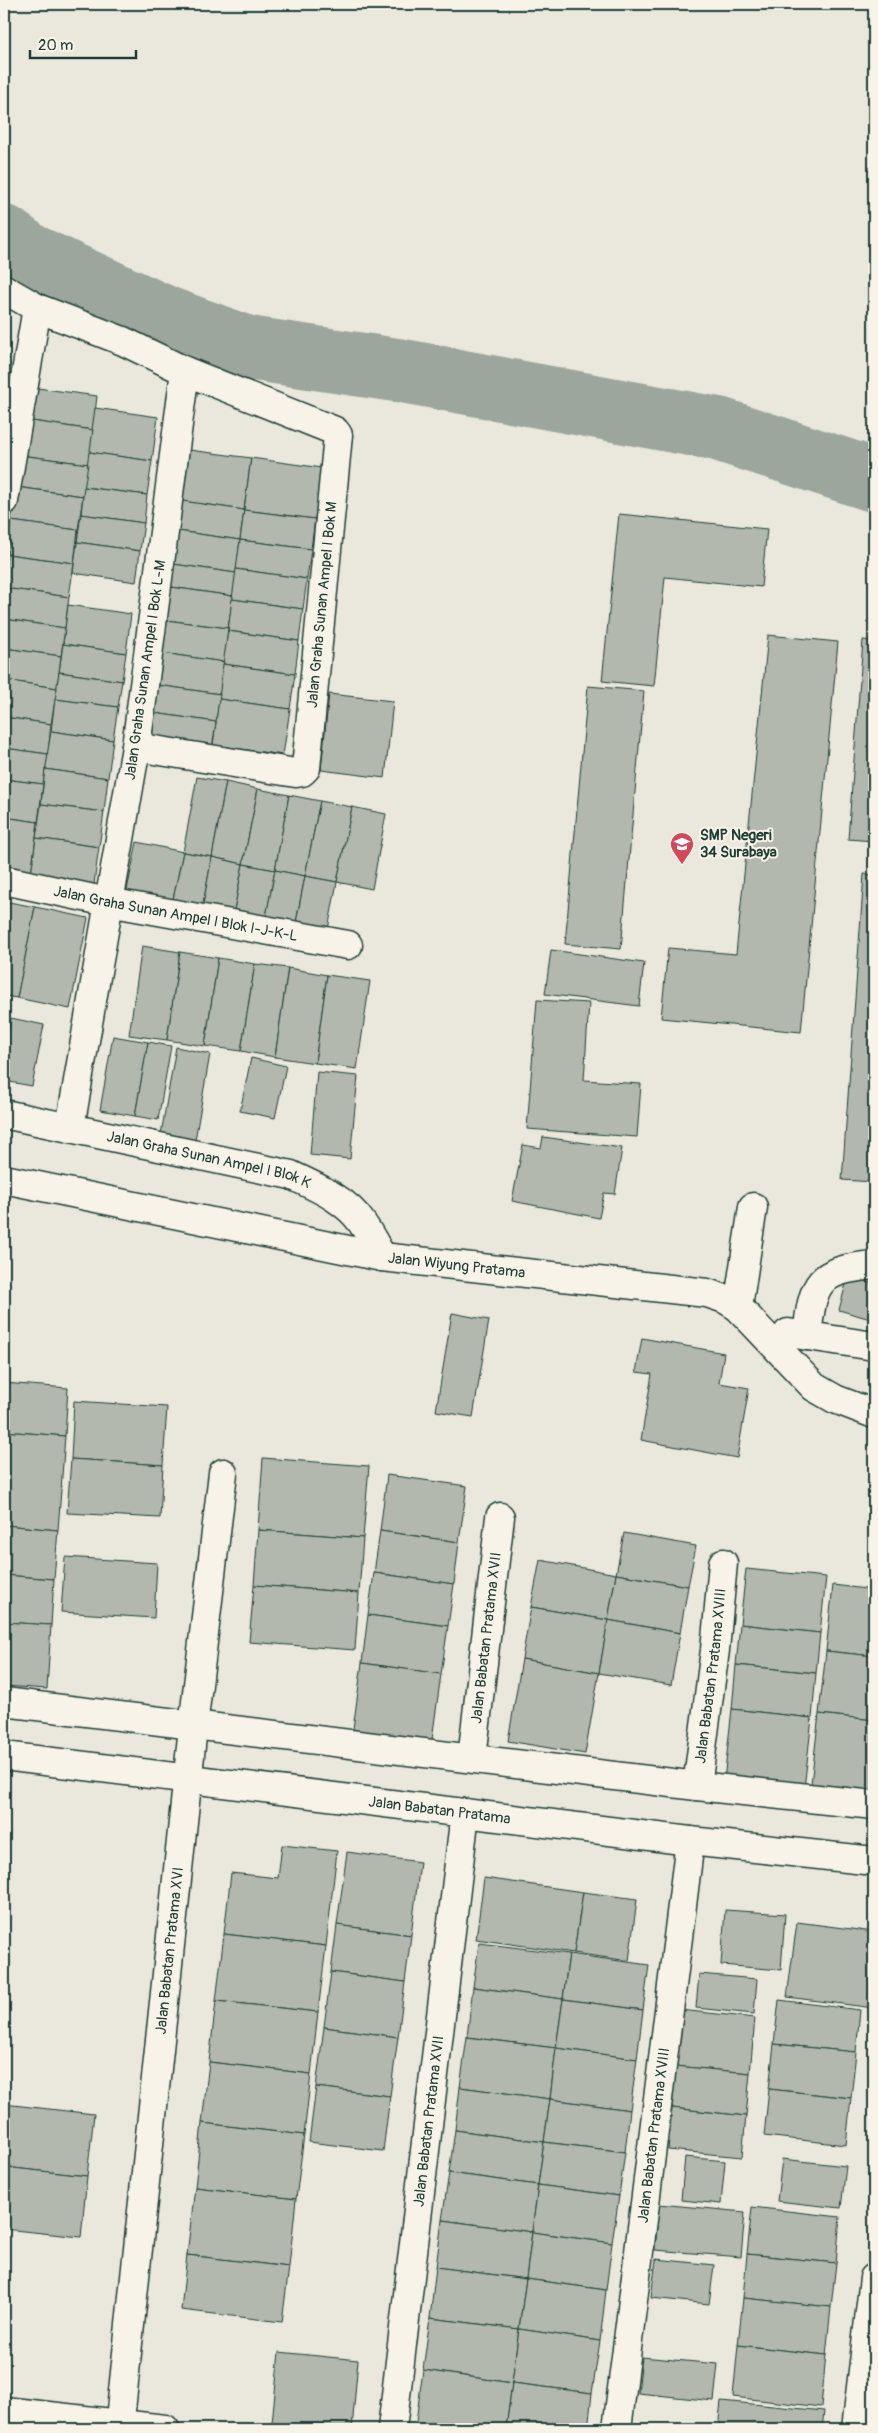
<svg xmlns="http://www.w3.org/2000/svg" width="878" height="2433" viewBox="0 0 878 2433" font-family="Pangolin,sans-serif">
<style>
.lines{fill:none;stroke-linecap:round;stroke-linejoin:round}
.river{stroke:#9ca69c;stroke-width:64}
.building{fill:#b2b8ae;stroke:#1f3d34}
.minor-casing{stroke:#1f3d34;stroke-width:31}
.minor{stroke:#f7f3e8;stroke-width:28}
.labels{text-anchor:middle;stroke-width:4;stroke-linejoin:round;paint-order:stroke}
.street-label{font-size:15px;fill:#1f3d34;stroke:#f7f3e8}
.poi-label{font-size:15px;font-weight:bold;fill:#1f3d34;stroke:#f7f3e8;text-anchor:start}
</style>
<rect width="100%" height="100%" fill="#eae8dd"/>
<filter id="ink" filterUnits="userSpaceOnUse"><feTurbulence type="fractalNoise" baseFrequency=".02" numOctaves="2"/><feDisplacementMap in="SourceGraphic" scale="10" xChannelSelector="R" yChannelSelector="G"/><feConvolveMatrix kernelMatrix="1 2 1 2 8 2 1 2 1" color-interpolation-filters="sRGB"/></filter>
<g filter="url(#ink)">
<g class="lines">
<polyline class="river" points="4,237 29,255 166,318 248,348 403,371 718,429 874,480"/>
</g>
<g class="building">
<polygon points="30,387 97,396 93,430 25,420"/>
<polygon points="95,408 158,417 152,461 89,452"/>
<polygon points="25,420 93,430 88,464 20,455"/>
<polygon points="189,450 251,458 244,510 182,501"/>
<polygon points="89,452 152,461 147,495 84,487"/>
<polygon points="20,455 88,464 83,496 16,487"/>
<polygon points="251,458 322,468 315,519 244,510"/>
<polygon points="16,487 83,496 78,530 11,521"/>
<polygon points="84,487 147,495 144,523 81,514"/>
<polygon points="182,501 244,510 240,540 178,531"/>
<polygon points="244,510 315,519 311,549 240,540"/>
<polygon points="81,514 144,523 140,551 77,542"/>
<polygon points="619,514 767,529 761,587 665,577 654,686 602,681"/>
<polygon points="11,521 78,530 74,563 7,554"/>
<polygon points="178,531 240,540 236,573 173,564"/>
<polygon points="240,540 311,549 307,579 236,569"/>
<polygon points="77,542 140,551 136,582 73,573"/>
<polygon points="7,554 74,563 69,597 4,588"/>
<polygon points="173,564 236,573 233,596 171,587"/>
<polygon points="236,569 307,579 303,609 232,599"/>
<polygon points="171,587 233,596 228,628 166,620"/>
<polygon points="4,588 69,597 65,628 4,619"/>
<polygon points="232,599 303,609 299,641 228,631"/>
<polygon points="68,605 131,614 126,653 63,644"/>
<polygon points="4,619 65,628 61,656 4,648"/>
<polygon points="166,620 228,628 224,662 162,653"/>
<polygon points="228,631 299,641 295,674 223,664"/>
<polygon points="768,635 838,642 801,1032 661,1018 668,948 736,954"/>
<polygon points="863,640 874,641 874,841 848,839"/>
<polygon points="63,644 126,653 122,681 59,672"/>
<polygon points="4,648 61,656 57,688 4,680"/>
<polygon points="162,653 224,662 220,694 157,685"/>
<polygon points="223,664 295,674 290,709 219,699"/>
<polygon points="59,672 122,681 118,707 55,699"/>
<polygon points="4,680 57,688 51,724 4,717"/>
<polygon points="157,685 220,694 216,722 154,713"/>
<polygon points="588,686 644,691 621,949 565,944"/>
<polygon points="329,694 393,701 385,778 321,770"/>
<polygon points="55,699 118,707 113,740 51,731"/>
<polygon points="219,699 290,709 283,755 213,745"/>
<polygon points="154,713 216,722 212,749 150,740"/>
<polygon points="4,717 51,724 48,754 4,748"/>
<polygon points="51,731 113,740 108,778 45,769"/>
<polygon points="4,748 48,754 43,784 4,779"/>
<polygon points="45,769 108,778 104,812 41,804"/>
<polygon points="197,777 226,782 212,857 183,852"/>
<polygon points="4,779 43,784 38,822 4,817"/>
<polygon points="226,782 258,789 243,864 212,857"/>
<polygon points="258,789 289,795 275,870 243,864"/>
<polygon points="289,795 320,801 305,876 275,870"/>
<polygon points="320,801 352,807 337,882 305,876"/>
<polygon points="41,804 104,812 99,847 36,838"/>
<polygon points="352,807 386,814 372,889 337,882"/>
<polygon points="4,817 38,822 31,875 4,871"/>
<polygon points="36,838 99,847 94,884 31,875"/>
<polygon points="137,842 183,852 171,909 125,900"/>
<polygon points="183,852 212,857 201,915 171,909"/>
<polygon points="212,857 243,864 232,921 201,915"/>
<polygon points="243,864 275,870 264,927 232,921"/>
<polygon points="275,870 305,876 294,933 264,927"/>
<polygon points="864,874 874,875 874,1182 842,1180"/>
<polygon points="305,876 337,882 326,940 294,933"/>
<polygon points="4,901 35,907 17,998 4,996"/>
<polygon points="35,907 88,918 70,1009 17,998"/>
<polygon points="142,946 180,952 167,1040 129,1035"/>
<polygon points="551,950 644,963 639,1006 545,994"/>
<polygon points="180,952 218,958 205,1046 167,1040"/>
<polygon points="218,958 255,964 241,1051 205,1046"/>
<polygon points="255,964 288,968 275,1057 241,1051"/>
<polygon points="288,968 327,975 315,1063 275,1057"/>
<polygon points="327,975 370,981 357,1069 315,1063"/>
<polygon points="537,1000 589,1003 584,1080 641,1084 637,1137 527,1129"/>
<polygon points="4,1005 9,1006 4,1031"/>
<polygon points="11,1018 44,1025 32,1086 4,1081 4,1055"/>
<polygon points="113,1036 148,1042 135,1116 100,1110"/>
<polygon points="148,1042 171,1046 158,1120 135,1116"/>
<polygon points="176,1047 210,1054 194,1146 160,1140"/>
<polygon points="251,1058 286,1066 275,1118 240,1111"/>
<polygon points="317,1072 358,1076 350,1159 310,1155"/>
<polygon points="543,1137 622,1148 615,1194 604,1193 599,1218 512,1201 523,1145 541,1148"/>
<polygon points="848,1276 874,1284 874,1320 839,1310"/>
<polygon points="452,1313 489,1320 473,1417 436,1411"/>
<polygon points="642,1338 724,1353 719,1383 749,1388 737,1458 641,1440 652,1374 636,1372"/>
<polygon points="4,1383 68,1388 65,1436 4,1431"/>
<polygon points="74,1401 167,1407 163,1465 71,1459"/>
<polygon points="4,1431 65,1436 58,1530 4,1525"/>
<polygon points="263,1458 369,1466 363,1538 258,1530"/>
<polygon points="71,1459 163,1465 160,1518 67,1513"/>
<polygon points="387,1475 467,1486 459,1542 380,1531"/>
<polygon points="4,1525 58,1530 54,1579 4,1575"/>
<polygon points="258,1530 363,1538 359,1593 254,1585"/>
<polygon points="380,1531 459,1542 454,1584 374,1573"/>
<polygon points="624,1533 696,1546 688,1586 616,1574"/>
<polygon points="65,1557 157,1563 154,1618 61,1612"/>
<polygon points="540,1560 616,1574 608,1620 531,1607"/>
<polygon points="746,1569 826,1577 820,1633 740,1624"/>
<polygon points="374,1573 454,1584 448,1626 368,1615"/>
<polygon points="616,1574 688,1586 680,1633 608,1620"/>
<polygon points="4,1575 54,1579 51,1625 4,1622"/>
<polygon points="254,1585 359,1593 355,1650 249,1642"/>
<polygon points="833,1585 874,1590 874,1656 826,1651"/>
<polygon points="531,1607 608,1620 599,1673 522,1659"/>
<polygon points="368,1615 448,1626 441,1674 362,1663"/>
<polygon points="608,1620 680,1633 671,1685 599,1673"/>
<polygon points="4,1622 51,1625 47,1689 4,1686"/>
<polygon points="740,1624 820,1633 816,1673 736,1665"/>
<polygon points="826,1651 874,1656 874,1720 819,1714"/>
<polygon points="522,1659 599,1673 585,1754 508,1741"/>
<polygon points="362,1663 441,1674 431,1747 352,1736"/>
<polygon points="736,1665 816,1673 812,1718 732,1709"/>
<polygon points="732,1709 812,1718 804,1789 724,1780"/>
<polygon points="819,1714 874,1720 874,1800 810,1793"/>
<polygon points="282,1845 337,1851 326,1946 224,1934 231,1873 278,1878"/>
<polygon points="347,1852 420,1862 411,1935 337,1925"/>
<polygon points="484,1878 583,1892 574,1953 476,1939"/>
<polygon points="583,1892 637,1899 629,1961 574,1953"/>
<polygon points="725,1910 785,1914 781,1970 721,1965"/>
<polygon points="797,1922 874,1932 874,2008 787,1997"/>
<polygon points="337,1925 411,1935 405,1982 331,1972"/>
<polygon points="224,1934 326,1946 318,2012 216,2001"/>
<polygon points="479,1943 569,1954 563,1999 473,1987"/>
<polygon points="569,1954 649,1965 643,2010 563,1999"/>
<polygon points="331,1972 405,1982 398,2037 324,2027"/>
<polygon points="699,1974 757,1979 754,2014 696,2008"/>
<polygon points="473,1987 563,1999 556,2048 467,2037"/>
<polygon points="563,1999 643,2010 637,2059 556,2048"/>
<polygon points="779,2000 860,2010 856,2052 774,2044"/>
<polygon points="216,2001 318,2012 311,2074 209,2062"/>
<polygon points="680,2010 755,2018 750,2073 675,2066"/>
<polygon points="324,2027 398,2037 390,2096 316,2087"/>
<polygon points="467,2037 556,2048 550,2099 460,2087"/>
<polygon points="774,2044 856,2052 851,2098 769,2089"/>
<polygon points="556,2048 637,2059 630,2110 550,2099"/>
<polygon points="209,2062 311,2074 304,2135 202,2123"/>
<polygon points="675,2066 750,2073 746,2116 672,2108"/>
<polygon points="316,2087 390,2096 383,2151 309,2142"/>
<polygon points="460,2087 550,2099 544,2142 455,2130"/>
<polygon points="769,2089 851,2098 846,2145 764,2136"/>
<polygon points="550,2099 630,2110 625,2152 544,2142"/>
<polygon points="4,2104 94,2114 87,2176 4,2167"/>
<polygon points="672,2108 746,2116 742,2157 668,2150"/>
<polygon points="202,2123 304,2135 296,2199 195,2187"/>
<polygon points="455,2130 544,2142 538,2185 449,2173"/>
<polygon points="544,2142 625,2152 619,2196 538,2185"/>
<polygon points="685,2157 725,2161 721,2204 681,2200"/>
<polygon points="782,2159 846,2166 841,2208 777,2201"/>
<polygon points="4,2167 87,2176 81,2237 4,2229"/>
<polygon points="449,2173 538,2185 532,2232 442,2220"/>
<polygon points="538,2185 619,2196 612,2243 532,2232"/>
<polygon points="195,2187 296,2199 289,2267 187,2255"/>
<polygon points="659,2204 745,2212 741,2257 655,2250"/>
<polygon points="752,2207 840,2217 836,2263 747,2254"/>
<polygon points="442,2220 532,2232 526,2279 436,2267"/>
<polygon points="532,2232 612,2243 606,2290 526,2279"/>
<polygon points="747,2254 836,2263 831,2307 743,2298"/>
<polygon points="187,2255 289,2267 282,2322 181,2310"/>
<polygon points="656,2259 714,2265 709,2304 651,2298"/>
<polygon points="436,2267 526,2279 519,2329 430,2318"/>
<polygon points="526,2279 606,2290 600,2341 519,2329"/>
<polygon points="743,2298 831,2307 826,2355 738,2345"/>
<polygon points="430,2318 519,2329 512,2383 423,2370"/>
<polygon points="519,2329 600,2341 592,2393 512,2383"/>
<polygon points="738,2345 826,2355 821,2407 733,2397"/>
<polygon points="279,2352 358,2360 352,2429 272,2423"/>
<polygon points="642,2357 718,2364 714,2401 638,2393"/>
<polygon points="423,2370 512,2383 506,2429 415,2429"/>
<polygon points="512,2383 592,2393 588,2429 506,2429"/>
<polygon points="721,2401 824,2411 822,2429 718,2429"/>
</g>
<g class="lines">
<g class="minor-casing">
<g id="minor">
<polyline points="4,289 37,308 123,341 185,371 136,747 70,1127"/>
<polyline points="4,501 37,308"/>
<path id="s1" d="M136,747L296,773L302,772L306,768L338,435L335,431L185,371"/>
<path id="s2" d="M4,880L108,902L348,945"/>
<path id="s3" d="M4,1114L291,1175C316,1187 346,1199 362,1223C370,1234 376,1246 382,1257"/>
<path id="s4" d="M4,1179L382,1257L707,1293L725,1299L738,1307L814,1387L835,1399L874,1414"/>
<polyline points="738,1307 753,1207"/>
<polyline points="788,1333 874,1346"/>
<path d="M807,1336C813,1281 817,1271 874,1265"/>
<polyline points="4,1702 697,1786 874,1805"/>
<path id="s5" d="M4,1756L690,1841L874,1861"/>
<path id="s6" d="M472,1758L500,1517"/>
<path id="s7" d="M697,1786L715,1650L723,1563"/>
<polyline points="4,2411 165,2429"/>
<path id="s8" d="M119,2429L193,1727L223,1473"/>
<path id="s9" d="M392,2429L465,1813"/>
<path id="s10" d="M617,2429L690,1841"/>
<polyline points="856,2429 874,2278"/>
</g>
</g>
<use href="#minor" class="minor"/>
</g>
</g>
<defs>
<g id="school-pin" transform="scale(1.25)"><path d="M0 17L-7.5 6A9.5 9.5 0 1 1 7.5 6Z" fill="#d1495b" stroke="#f7f3e8"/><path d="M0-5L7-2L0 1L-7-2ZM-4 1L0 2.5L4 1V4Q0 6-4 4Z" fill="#fff"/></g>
</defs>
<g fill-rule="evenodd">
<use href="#school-pin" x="682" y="844"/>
</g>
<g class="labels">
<g class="street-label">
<text dy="5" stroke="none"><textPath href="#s1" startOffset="338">Jalan Graha Sunan Ampel I Bok M</textPath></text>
<text transform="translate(145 670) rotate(-82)" y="5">Jalan Graha Sunan Ampel I Bok L-M</text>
<text dy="5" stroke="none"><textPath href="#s2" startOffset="175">Jalan Graha Sunan Ampel I Blok I-J-K-L</textPath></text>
<text dy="5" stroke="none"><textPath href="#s3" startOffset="210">Jalan Graha Sunan Ampel I Blok K</textPath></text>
<text dy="5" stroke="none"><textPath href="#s4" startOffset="461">Jalan Wiyung Pratama</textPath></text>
<text dy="5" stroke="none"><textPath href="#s6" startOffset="121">Jalan Babatan Pratama XVII</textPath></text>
<text dy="5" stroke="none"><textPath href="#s7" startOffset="111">Jalan Babatan Pratama XVIII</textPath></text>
<text dy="5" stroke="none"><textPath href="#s5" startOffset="439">Jalan Babatan Pratama</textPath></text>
<text dy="5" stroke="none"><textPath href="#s8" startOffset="481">Jalan Babatan Pratama XVI</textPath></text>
<text dy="5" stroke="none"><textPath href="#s9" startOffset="310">Jalan Babatan Pratama XVII</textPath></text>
<text dy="5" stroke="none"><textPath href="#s10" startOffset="296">Jalan Babatan Pratama XVIII</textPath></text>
</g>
<g class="poi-label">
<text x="700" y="840">SMP Negeri<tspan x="700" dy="17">34 Surabaya</tspan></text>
</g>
</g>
<rect width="878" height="2433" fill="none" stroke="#f7f3e8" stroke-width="20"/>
<rect x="10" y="10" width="858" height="2413" fill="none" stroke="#1f3d34" stroke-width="2" filter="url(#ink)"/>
<path d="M30 50v8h106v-8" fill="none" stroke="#1f3d34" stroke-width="2.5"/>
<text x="38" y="50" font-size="15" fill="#1f3d34" stroke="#f7f3e8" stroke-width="4" paint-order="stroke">20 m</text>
</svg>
